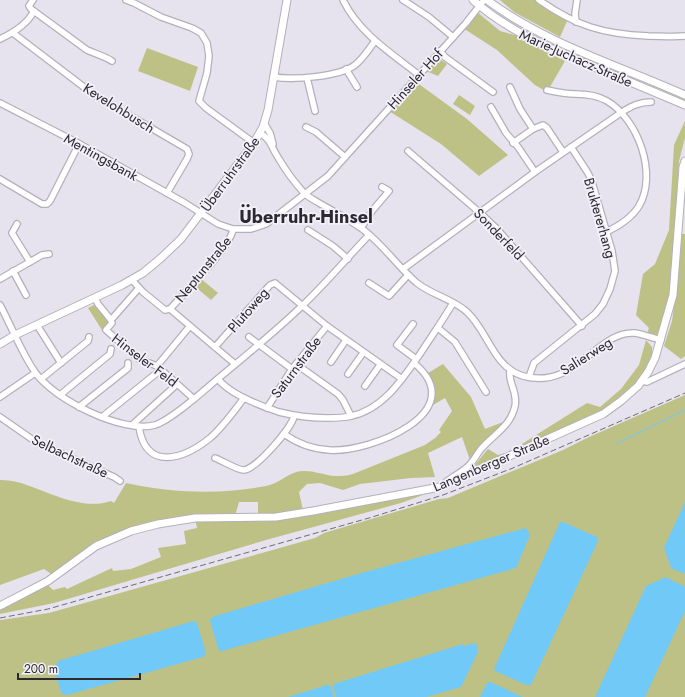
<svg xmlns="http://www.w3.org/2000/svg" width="685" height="697" viewBox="0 0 685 697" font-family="Jost,sans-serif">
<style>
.green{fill:#bec185}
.water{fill:#71c9f8}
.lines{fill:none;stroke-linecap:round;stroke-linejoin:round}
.stream{stroke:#71c9f8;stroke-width:1}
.minor-casing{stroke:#b4b0bb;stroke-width:8}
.major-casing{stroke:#b4b0bb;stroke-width:9}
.minor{stroke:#fff;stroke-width:5.5}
.major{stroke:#fff;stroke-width:7}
.rail{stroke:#6f6d74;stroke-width:1;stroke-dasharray:6 3;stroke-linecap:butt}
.labels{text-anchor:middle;stroke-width:3.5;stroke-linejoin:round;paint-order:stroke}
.street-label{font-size:14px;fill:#2b2a2e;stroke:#f4f0fb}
.district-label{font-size:18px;font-weight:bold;fill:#2b2a2e;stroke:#f4f0fb}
</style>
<rect width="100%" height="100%" fill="#e6e2ee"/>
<g class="green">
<polygon points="500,0 538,0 568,19 560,37 514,12"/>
<polygon points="477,12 500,31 515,35 565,61 547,92 535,85 497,50 463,28"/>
<polygon points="528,34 685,98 685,100 645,83 577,57"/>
<polygon points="147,48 198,67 190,91 138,71"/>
<polygon points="437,59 440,59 447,64 438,76 426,71"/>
<polygon points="416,82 467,119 508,155 479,176 441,144 389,111"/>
<polygon points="459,95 475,106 470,115 453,104"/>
<polygon points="685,121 685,138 679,161 673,268 667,313 659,336 647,334 649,328 636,315 643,274 655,264 669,230 674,145"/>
<polygon points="681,234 685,234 685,356 681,359 664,346 672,321 676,291"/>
<polygon points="200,278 218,293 211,300 193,285"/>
<polygon points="96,304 110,323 102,330 88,308"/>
<polygon points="646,340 652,347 652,355 641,379 602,413 469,472 488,449 498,455 509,452 587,403 600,407 621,389 639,365"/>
<path d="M443,364L471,397L485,429L503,422C493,436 479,446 470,460L462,437L428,453L435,477L411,478L360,484L343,490L320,483L307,484L299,492L303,510L273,514H258V502H239L235,516L171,521L103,542L54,576L44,569L0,585V480C7,480 14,481 21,483C49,492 82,511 111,501L114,503L126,483C171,493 221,495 266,486C279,484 288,472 302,471C315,470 328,477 341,476C345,476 349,475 353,474L425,445L435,438L441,432L439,430L452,411L445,398L433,405L434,389L428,373Z"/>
<polygon points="685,395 685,697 0,697 0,620 49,613 315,538 324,533 439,499 448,498 563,450 589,437"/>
<polygon points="423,495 401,503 266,540 54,603 0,614 0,607 46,583 53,590 65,587 67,589 112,568 113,571 131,569 161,557 158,548 186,544 184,531 197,528 195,518 276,517 310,515 409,496"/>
</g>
<g class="water">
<polygon points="685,502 685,574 671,568 664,548"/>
<polygon points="560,522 563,522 597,537 598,541 531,685 526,685 495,671 494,669"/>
<polygon points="526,528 530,535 516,568 222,651 219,651 210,621 211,618 215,616 365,572"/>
<polygon points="666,577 685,587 685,611 645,697 595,697 646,586"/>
<polygon points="194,621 197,623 206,653 203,657 67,695 64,695 61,692 54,669 58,661"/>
<polygon points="474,643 477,645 478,652 461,687 426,697 336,697 333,686 334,684 463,644 464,646"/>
<polygon points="489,682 490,682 523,697 480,697 487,683"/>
<polygon points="327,685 331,686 334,697 288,697"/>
</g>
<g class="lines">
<polyline class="stream" points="616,444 685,410"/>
<g class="minor-casing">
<g id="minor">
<path d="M33,0L29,6L31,9L87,50C96,54 104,56 112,61"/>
<polyline points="126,0 134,3 161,17 192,28 201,33 207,43 209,56 207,73 199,101 206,108 254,143"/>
<path d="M343,0C359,33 391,53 419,75"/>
<polyline points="403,0 429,17 453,37"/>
<path d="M539,0C576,26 603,34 648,36C660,36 673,37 685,36"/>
<polyline points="576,22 575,14 577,0"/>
<polyline points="13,33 93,94 187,149 189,154 187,159 167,193"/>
<path d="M0,39C13,33 27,25 34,11"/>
<polyline points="440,51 445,57 493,92"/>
<polyline points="346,69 357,87"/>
<path d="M273,77C294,80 339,77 355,65C363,59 369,49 375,41"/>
<polyline points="307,78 315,111"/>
<polyline points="510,87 520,109 533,129"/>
<path d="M547,90C556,92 566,94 575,94C585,94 597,95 607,101C638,119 658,174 639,206C631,219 619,226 606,232"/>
<polyline points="0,103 76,142 185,203 218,224 233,229 251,229 266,224 328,176 466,23 484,0"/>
<polyline points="491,107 506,133 518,147 535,172"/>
<polyline points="264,123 270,133 273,144"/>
<polyline points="306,127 316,132 345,157"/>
<path d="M260,133C271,139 272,149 279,159C286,171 295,183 304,193C308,197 314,200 319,203C333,211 348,219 361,228C382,243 397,266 417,283C432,295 453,299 467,312C488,331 493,367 523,376C575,391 597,330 635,333C643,334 652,338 661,340"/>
<polyline points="513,143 533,129 543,125 547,128 563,152"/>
<polyline points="408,151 479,212 497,229 582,326"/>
<polyline points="0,179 42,204 47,204 50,201 79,144"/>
<polyline points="17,224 12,233 30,262"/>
<polyline points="361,228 372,211 389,191 382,187"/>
<polyline points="308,230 333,246 348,259"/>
<path d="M403,269L535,172L622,112C632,106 639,102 651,102"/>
<polyline points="13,271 26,295"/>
<polyline points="0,279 42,255 49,254"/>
<polyline points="132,280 143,292 165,310 170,309 235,364"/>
<polyline points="369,283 389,296 408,275"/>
<polyline points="95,298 98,304 111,320 139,288"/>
<path d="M0,305C12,327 21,352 35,372C53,399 123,434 155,425C171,420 200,394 214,382C244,357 274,333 303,305C326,283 347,258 369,235"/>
<path d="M170,309C184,293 231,247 233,229"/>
<polyline points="111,320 112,323 106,330 139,359 157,366 194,399"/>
<polyline points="413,324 397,345 416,359"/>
<polyline points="37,325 61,363"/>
<polyline points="438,328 455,342 486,392"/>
<polyline points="249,337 292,369"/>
<polyline points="215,347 270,285 275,283 327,326 402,379"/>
<polyline points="331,362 346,340"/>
<polyline points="296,364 338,394 343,400 351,416"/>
<polyline points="157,366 190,326"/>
<polyline points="348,374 363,353"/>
<polyline points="529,377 534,363 595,314 603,304 610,289 615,271 612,251 592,182 588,173 571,147"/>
<polyline points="41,379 88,341 89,337"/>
<path d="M218,379C230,394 261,406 279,412C295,416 311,418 327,418C335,418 344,418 351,416C383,410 403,378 420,354C431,337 443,320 453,303"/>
<polyline points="642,381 647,382 685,364"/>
<polyline points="365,386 380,365"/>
<polyline points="60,395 110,354 111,349"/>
<polyline points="0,397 35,373"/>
<polyline points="79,407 128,368 128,363"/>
<polyline points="267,408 292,369 327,326"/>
<polyline points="0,417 36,442 114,477 120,481"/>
<polyline points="102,417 158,372"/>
<polyline points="132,425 174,387"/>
<path d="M139,427C146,472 184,459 210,438C223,427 234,411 244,398"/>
<path d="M284,434C298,444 312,449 329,450C370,453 473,412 414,363"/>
<path d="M215,458C221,460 239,471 244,470C256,469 292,428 294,416"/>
<path d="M446,482C452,477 460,473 466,468C473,463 476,455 481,449C493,435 511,426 515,406C518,392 508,383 510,371"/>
</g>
</g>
<g class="major-casing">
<g id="major">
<path d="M473,0C512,34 559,53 606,72C633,83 659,94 685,105"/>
<path d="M487,0C546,44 618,65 685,95"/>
<polyline points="0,344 15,335 122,285 143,273 161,258 181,239 254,143 263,127 268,110 287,0"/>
<polyline points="0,606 48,581 96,546 131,531 158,524 195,518 276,517 313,511 440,487 603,414 621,401 638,386 648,372 655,358 673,295 683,167 685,161"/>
</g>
</g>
<use href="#minor" class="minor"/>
<use href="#major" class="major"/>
<polyline class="rail" points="0,618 48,609 369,518 443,495 513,468 685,393"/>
</g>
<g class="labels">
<g class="street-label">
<text transform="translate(576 58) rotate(24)" y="5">Marie-Juchacz-Straße</text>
<text transform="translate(415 79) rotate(-48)" y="5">Hinseler Hof</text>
<text transform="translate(119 108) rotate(32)" y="5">Kevelohbusch</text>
<text transform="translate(101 157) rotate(29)" y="5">Mentingsbank</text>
<text transform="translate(230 174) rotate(-54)" y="5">Überruhrstraße</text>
<text transform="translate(600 218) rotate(74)" y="5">Bruktererhang</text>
<text transform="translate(499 234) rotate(46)" y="5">Sonderfeld</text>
<text transform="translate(203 269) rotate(-51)" y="5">Neptunstraße</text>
<text transform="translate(248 310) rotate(-49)" y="5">Plutoweg</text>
<text transform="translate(586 356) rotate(-32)" y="5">Salierweg</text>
<text transform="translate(145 360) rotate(37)" y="5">Hinseler Feld</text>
<text transform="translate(296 367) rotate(-53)" y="5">Saturnstraße</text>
<text transform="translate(70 456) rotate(25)" y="5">Selbachstraße</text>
<text transform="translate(491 463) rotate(-23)" y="5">Langenberger Straße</text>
</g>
<g class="district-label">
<text x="306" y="223">Überruhr-Hinsel</text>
</g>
</g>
<path d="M18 673v6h122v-6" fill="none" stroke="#2b2a2e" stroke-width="2"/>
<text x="24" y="673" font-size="12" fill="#2b2a2e" stroke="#f4f0fb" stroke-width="3" paint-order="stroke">200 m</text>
</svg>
